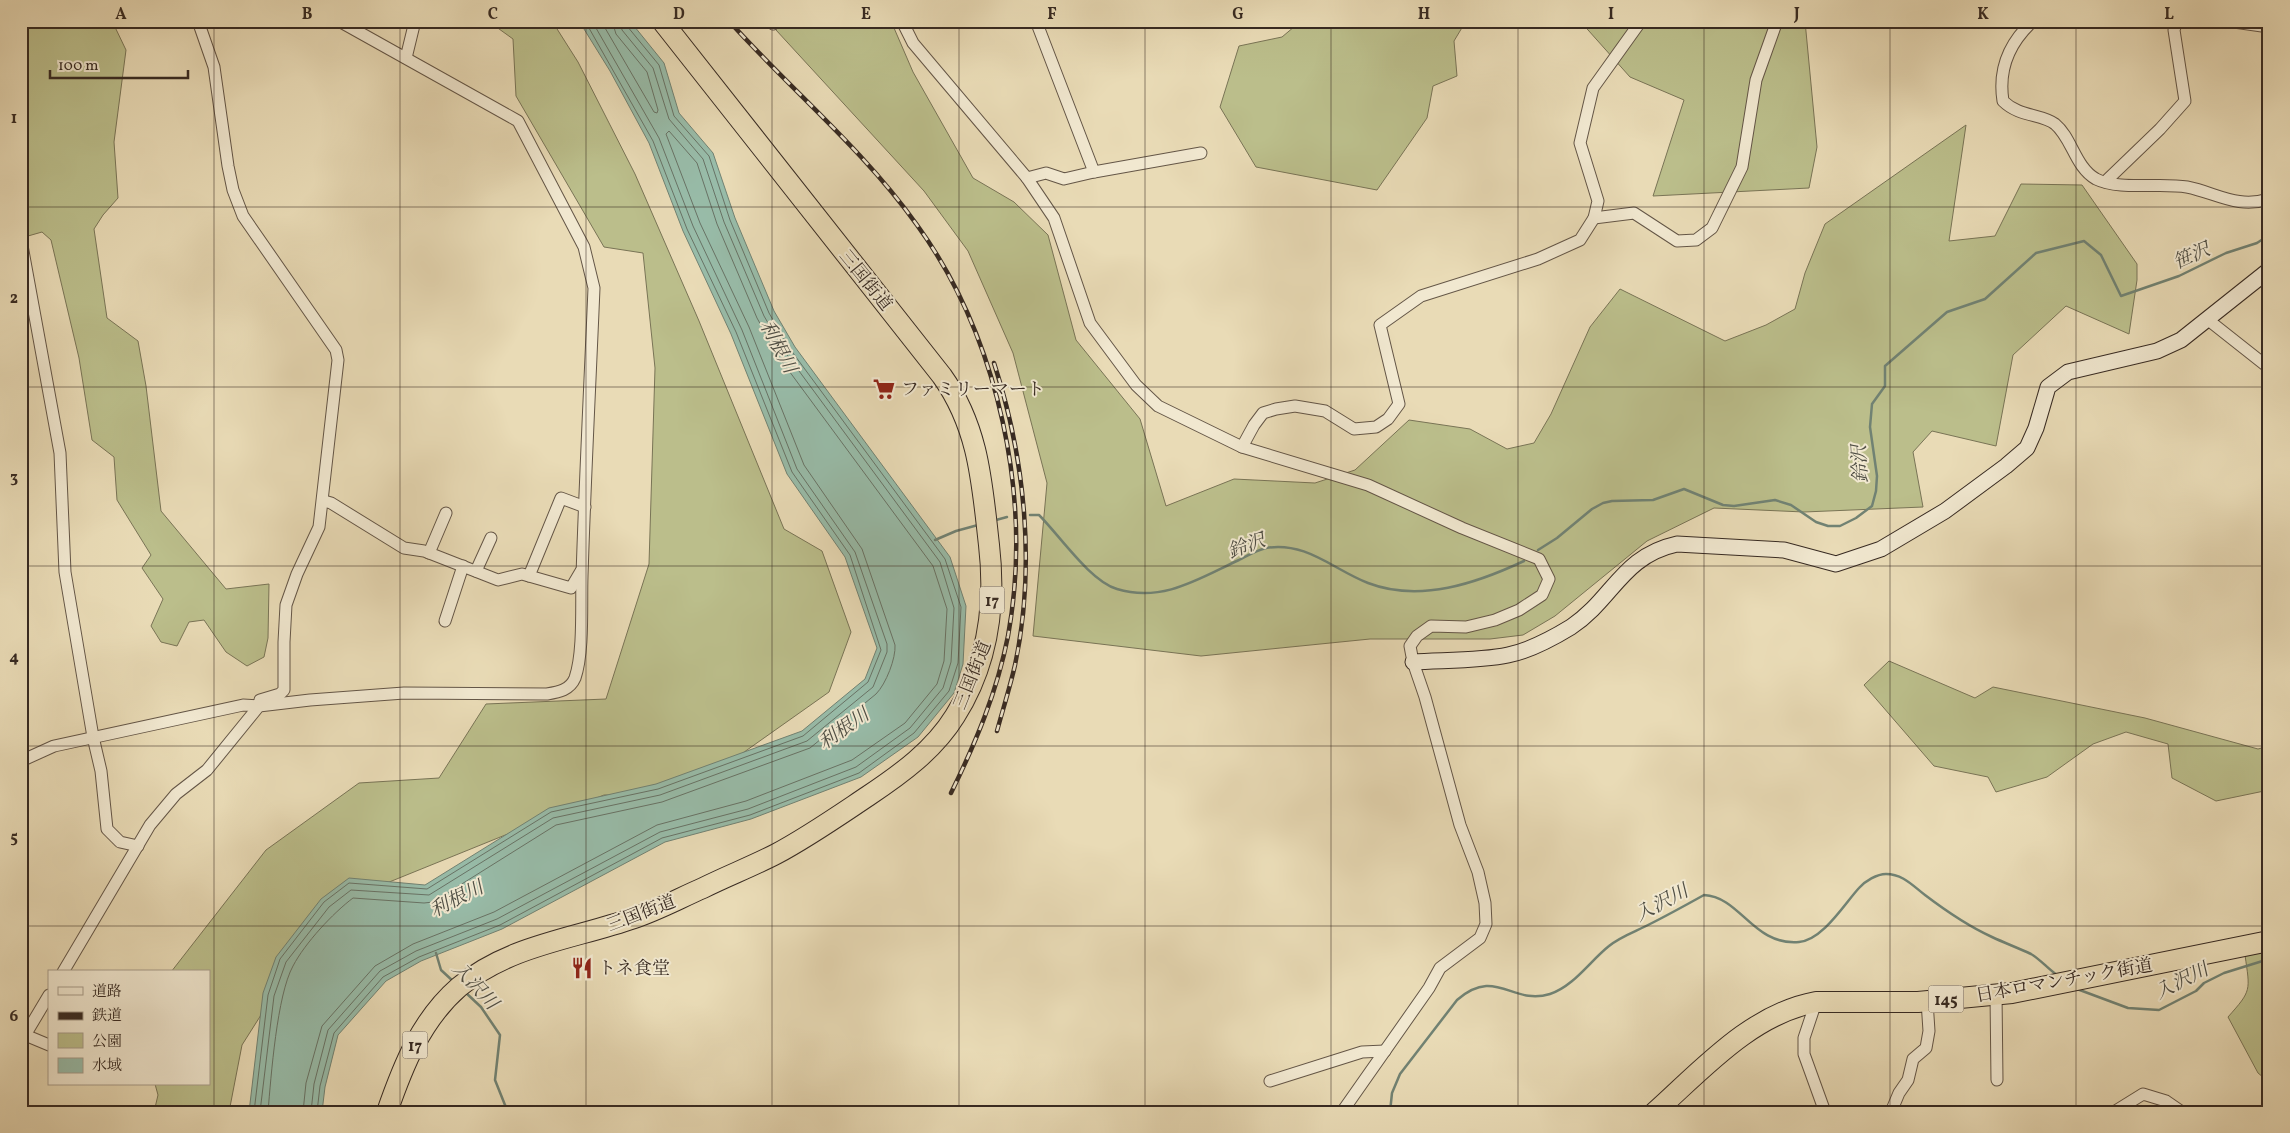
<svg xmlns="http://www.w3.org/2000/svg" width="2290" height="1133" viewBox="0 0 2290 1133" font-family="Vollkorn,'Noto Serif JP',serif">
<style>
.green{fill:#bbbe8b;stroke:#797456}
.water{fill:#98bca9;stroke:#718273}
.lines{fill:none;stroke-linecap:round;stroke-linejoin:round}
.shore{stroke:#687366;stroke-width:1}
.stream{stroke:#718273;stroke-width:2.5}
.street-casing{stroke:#645647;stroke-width:13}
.secondary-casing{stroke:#372a22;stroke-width:17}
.highway-casing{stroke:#372a22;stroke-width:22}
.street{stroke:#f1e8d0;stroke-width:11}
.secondary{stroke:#f1e8d0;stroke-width:15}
.highway{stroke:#e9dbb6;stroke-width:20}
.rail-casing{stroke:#372a22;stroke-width:4.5}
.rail{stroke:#f1e8d0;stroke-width:2.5;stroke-dasharray:8;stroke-linecap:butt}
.grid{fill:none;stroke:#372a22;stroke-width:1;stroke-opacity:0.55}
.labels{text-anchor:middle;stroke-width:4;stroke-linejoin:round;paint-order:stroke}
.shield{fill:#f1e8d0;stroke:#6f6356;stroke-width:1}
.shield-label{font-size:16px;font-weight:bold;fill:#372a22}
.street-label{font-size:18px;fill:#372a22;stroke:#f1e8d0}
.poi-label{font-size:18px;fill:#372a22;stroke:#f1e8d0;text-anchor:start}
.water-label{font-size:19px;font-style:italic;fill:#4f4e44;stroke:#f1e8d0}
.neatline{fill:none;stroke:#372a22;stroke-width:2}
.grid-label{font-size:16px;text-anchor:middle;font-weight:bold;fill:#372a22}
</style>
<rect width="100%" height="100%" fill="#e9dbb6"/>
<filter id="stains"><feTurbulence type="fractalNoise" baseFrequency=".004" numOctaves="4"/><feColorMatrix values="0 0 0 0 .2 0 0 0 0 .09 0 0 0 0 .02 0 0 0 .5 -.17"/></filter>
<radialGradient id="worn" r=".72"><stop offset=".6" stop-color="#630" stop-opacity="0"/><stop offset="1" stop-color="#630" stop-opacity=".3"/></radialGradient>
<g class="green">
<polygon points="21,21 115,21 114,25 126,50 114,142 118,198 103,215 94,229 107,318 138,341 146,386 161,511 226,589 269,584 268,638 264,657 247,666 226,652 204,620 189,622 177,646 161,642 151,626 163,599 142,568 151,555 117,500 114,457 92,440 79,358 51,240 42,232 21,238"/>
<polygon points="488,21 552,21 578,62 635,174 699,321 784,529 822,551 851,632 829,692 682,796 604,795 330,906 242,1045 229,1112 154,1112 158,1095 155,1084 209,1084 209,972 171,972 266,850 359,783 439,778 486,704 606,699 649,564 655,368 643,253 604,247 516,96 513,39"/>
<polygon points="779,21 891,21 913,72 973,178 1014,202 1048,235 1076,340 1140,419 1166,506 1234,479 1315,483 1355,470 1409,420 1470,429 1507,449 1534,443 1551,414 1590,327 1620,289 1725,341 1766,325 1795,309 1805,273 1825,224 1966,125 1949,241 1995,236 2021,184 2082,185 2137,264 2137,280 2129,334 2066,306 2013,355 1996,446 1932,431 1913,452 1923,507 1804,512 1714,508 1647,541 1555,616 1523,635 1490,639 1370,639 1201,656 1033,636 1047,483 1013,353 968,251 924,191 776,30"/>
<polygon points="1301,21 1466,21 1454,41 1457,76 1433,86 1427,118 1377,190 1256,167 1220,107 1239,46 1282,37"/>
<polygon points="1580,21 1805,21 1817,147 1809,188 1653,196 1684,100 1630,77"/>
<polygon points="1889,661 1975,698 1993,687 2145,718 2258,749 2269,746 2269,790 2216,801 2172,778 2168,744 2126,732 2093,744 2047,777 1996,792 1988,777 1934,766 1864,685"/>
<path d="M2269,950V1082L2258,1073L2228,1017C2252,990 2250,991 2245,955Z"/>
</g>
<polygon class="water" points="579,21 630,21 664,63 679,113 713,153 735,218 774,311 795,347 950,557 966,606 963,664 954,693 918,737 861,777 751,819 665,842 502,929 421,961 386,981 338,1035 325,1087 322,1112 249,1112 263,993 276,957 321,899 349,878 425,885 549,808 656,784 802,731 865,679 877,648 845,557 787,474 731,334 683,231 649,143 610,71"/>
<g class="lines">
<g class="shore">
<polyline points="601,21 654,112 657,113 658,110 647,72 616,34 612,21"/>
<polyline points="254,1112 268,995 280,959 324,902 349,883 427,889 551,812 658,789 803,736 868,682 881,650 850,555 792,472 736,332 687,229 653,141 585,21"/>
<polyline points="260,1112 274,996 286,962 329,907 351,890 429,895 553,818 660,795 807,741 873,687 887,652 887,644 855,552 797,469 742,330 693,226 659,138 592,21"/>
<path d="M268,1112C271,1076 277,995 293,966C305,943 333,913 353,898L424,903L433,902L556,825L662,802L810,748L876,694C886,684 896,658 895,645L862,549L804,465L749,327L700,223L666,134L669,131L697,163L717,224L757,318L778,356L933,566L947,609L944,661L937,684L905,723L852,760L746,801L657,825L494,912L413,944L375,966L322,1026L306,1083L303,1112"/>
<polyline points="311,1112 314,1084 328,1030 380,971 416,951 497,919 660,832 748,809 856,767 910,728 943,688 951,662 954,608 940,562 785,352 764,316 724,222 703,159 669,119 653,68 622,30 620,21"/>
<polyline points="317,1112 320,1086 334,1033 383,977 419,957 500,925 662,838 750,815 859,773 914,733 949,691 958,663 961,607 945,559 790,349 769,313 730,220 709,156 674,116 659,65 627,26 626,21"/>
</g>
<g class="stream">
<polyline points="1047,21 1048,25 1075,21"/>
<path d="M1030,515H1039C1060,536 1090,581 1117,589C1163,603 1200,578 1239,560C1247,556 1257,550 1266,548C1306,541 1334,570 1368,583C1420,603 1477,583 1524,561"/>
<polyline points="996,520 1007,517"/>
<polyline points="935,540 956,531 978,525"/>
<polyline points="1538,550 1557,538 1592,509 1603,503 1612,501 1653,500 1684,489 1723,505 1734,506 1775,500 1791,505 1816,522 1828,526 1840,526 1856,518 1872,506 1876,491 1877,476 1870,427 1872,404 1885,386 1885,366 1947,312 1985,299 2036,253 2084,241 2101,255 2121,296 2179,276 2226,253 2257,243 2269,235"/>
<polyline points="436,953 441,970 454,982"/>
<polyline points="2077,989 2128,1008 2159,1010 2196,991 2204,983 2224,973 2269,959"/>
<polyline points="465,992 481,1007 500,1035 495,1080 505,1105 510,1112"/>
<path d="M1390,1112L1392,1093L1400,1074L1457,1000C1496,966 1512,1006 1550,994C1574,986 1590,961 1609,946C1621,936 1637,931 1650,924C1668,915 1686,905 1704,895C1741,897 1753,946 1799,942C1823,940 1845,903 1859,888C1865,881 1877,874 1886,874C1903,874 1913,886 1925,895C1946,911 1968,926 1992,937C2005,943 2018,948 2031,954C2040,959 2048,969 2057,975"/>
</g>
<g class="street-casing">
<g id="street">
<polyline points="772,21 773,24"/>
<polyline points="902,21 913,43 1027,178 1054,218 1090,323 1136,385 1158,406 1242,447 1368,485 1462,528 1539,559 1549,579 1542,595 1519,610 1495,620 1466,627 1431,626 1417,636 1410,646 1413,662 1425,697 1460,825 1478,872 1485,903 1486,924 1480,938 1440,968 1429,988 1342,1112"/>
<polyline points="1036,21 1094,172"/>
<path d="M2033,21C2010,42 1998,69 2003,101C2019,117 2042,114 2055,124C2072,138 2075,167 2096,179C2120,191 2160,182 2187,187C2217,193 2237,209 2269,199"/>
<polyline points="2227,21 2269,27"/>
<polyline points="406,58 415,21"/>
<polyline points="1027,178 1046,173 1064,179 1094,172 1201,153"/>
<polyline points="2105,182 2160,129 2185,101 2174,30 2177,21"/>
<polyline points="1594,218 1634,213 1677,241 1696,240 1712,228 1742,167 1756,80 1777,21"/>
<polyline points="21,240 60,453 65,572 93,737 101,771 107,829 120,842 138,846"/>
<polyline points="2207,319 2269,368"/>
<polyline points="1242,447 1254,425 1263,413 1276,409 1295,406 1325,411 1354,429 1376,427 1388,419 1399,404 1380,325 1421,296 1538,259 1580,240 1594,218 1598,201 1580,143 1593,88 1641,21"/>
<polyline points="324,501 331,503 404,548 424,551 498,580 522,574 571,588 581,571"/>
<polyline points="429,553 446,513"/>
<polyline points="476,571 491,538"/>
<polyline points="529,576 561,498 585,507"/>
<polyline points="445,621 463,566"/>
<polyline points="21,761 54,746 243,705 259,706 260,700 280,694 284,690 284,642 286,605 297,574 319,527 338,360 336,350 243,216 233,190 228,166 214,67 198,21"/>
<path d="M63,972L150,825L176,794L207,770L259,706L310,700L404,693L547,694C559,692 570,690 575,678C584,652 581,604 582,576C585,480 590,384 594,288L584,247L518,121L339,21"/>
<polyline points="1996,994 1997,1080"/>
<polyline points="1816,1002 1804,1038 1804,1054 1825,1112"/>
<polyline points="25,1035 49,1045"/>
<polyline points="21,1042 49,995"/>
<polyline points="1270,1081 1362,1052 1385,1051"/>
<polyline points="1891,1112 1899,1093 1908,1080 1913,1059 1926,1048 1929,1031 1927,1001"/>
<polyline points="2114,1112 2143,1094 2166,1101 2182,1112"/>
</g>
</g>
<g class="secondary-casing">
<path id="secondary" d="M1413,662C1441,660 1481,661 1508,655C1528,651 1553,638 1571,627C1613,599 1622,556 1677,544L1784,550L1836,564L1881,549L1945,511L2006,466L2027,448L2036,428L2048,387L2068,372L2157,351L2181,340L2269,270"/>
</g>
<g class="highway-casing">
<g id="highway">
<path d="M387,1112C403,1066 421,1020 459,987C509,945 574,939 634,918C658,910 680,898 703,888C727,876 753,866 776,854C808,837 838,816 868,796C901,774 934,750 955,716C988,664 996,605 989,545C982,483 979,428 942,376L662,21"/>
<path d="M1655,1112C1702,1070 1751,1014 1816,1002H1918L2012,993L2269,941"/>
</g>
</g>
<use href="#street" class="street"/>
<use href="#secondary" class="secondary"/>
<use href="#highway" class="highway"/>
<g class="rail-casing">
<g id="rail">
<path d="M729,21C791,90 863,149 917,225C999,338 1033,499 1008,636C997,692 976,742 951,793"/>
<path d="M994,363C1025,458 1036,566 1015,665C1010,687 1003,709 997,731"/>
</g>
</g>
<use href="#rail" class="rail"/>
</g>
<path class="grid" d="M214,21V1112M400,21V1112M586,21V1112M772,21V1112M959,21V1112M1145,21V1112M1331,21V1112M1518,21V1112M1704,21V1112M1890,21V1112M2076,21V1112M21,207H2269M21,387H2269M21,566H2269M21,746H2269M21,926H2269"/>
<defs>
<g id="supermarket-bare" transform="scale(1.725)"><path d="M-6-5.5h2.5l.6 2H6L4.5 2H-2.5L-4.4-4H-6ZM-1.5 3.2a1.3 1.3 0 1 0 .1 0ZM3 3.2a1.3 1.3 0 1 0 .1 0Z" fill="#8f2418" stroke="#f1e8d0" stroke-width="2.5" paint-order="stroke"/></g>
<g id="restaurant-bare" transform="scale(1.725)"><path d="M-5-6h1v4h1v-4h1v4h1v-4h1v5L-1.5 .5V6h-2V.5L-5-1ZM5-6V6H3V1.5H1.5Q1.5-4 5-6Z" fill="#8f2418" stroke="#f1e8d0" stroke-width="2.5" paint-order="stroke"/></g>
</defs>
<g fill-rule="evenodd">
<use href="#supermarket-bare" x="884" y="389"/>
<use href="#restaurant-bare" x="582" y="968"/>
</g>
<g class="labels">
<g class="shield">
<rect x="979.5" y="586.5" width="25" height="27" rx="4"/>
<rect x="1928.5" y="985.5" width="35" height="27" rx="4"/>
<rect x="402.5" y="1031.5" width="25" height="27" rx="4"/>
</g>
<g class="shield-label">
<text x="992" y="606">17</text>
<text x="1946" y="1005">145</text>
<text x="415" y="1051">17</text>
</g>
<g class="street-label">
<text transform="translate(866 280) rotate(51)" y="6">三国街道</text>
<text transform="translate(972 675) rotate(-68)" y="6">三国街道</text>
<text transform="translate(641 913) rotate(-21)" y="6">三国街道</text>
<text transform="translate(2064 980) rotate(-10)" y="6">日本ロマンチック街道</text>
</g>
<g class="poi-label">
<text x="901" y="395">ファミリーマート</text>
<text x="598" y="974">トネ食堂</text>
</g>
<g class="water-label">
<text transform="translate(2191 255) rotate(-24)" y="7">笹沢</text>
<text transform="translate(779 346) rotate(62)" y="7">利根川</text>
<text transform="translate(1859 464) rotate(-93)" y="7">鈴沢</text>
<text transform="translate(1246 545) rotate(-20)" y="7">鈴沢</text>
<text transform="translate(843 728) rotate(-35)" y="7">利根川</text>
<text transform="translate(456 898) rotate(-27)" y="7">利根川</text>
<text transform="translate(1661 902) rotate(-28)" y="7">入沢川</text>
<text transform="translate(2181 980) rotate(-27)" y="7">入沢川</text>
<text transform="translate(476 985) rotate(47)" y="7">入沢川</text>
</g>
</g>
<rect width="2290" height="1133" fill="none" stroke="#e9dbb6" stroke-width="55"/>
<rect x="48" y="970" width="162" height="115" fill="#f1e8d0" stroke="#a79c8a"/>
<rect x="58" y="987" width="25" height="8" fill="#f1e8d0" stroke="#a79c8a"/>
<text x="92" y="996" font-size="15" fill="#372a22">道路</text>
<rect x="58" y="1012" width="25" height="8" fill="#372a22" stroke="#a79c8a"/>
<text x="92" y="1020" font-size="15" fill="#372a22">鉄道</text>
<rect x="58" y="1033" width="25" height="15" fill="#bbbe8b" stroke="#a79c8a"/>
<text x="92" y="1046" font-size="15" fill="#372a22">公園</text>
<rect x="58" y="1058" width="25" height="15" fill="#98bca9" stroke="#a79c8a"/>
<text x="92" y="1070" font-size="15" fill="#372a22">水域</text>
<path d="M50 70v8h138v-8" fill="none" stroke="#372a22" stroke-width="2.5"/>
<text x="58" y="70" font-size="15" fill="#372a22" stroke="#f1e8d0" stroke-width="4" paint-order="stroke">100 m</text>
<rect x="28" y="28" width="2234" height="1078" class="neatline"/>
<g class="grid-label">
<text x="121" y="19">A</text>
<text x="307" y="19">B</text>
<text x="493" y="19">C</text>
<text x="679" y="19">D</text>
<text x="866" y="19">E</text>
<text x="1052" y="19">F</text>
<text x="1238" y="19">G</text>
<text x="1424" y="19">H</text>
<text x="1611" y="19">I</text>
<text x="1797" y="19">J</text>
<text x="1983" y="19">K</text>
<text x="2169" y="19">L</text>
<text x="14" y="123">1</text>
<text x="14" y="303">2</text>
<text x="14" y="482">3</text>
<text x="14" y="662">4</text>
<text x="14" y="842">5</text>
<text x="14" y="1021">6</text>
</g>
<rect width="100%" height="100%" filter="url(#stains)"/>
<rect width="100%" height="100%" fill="url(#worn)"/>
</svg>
